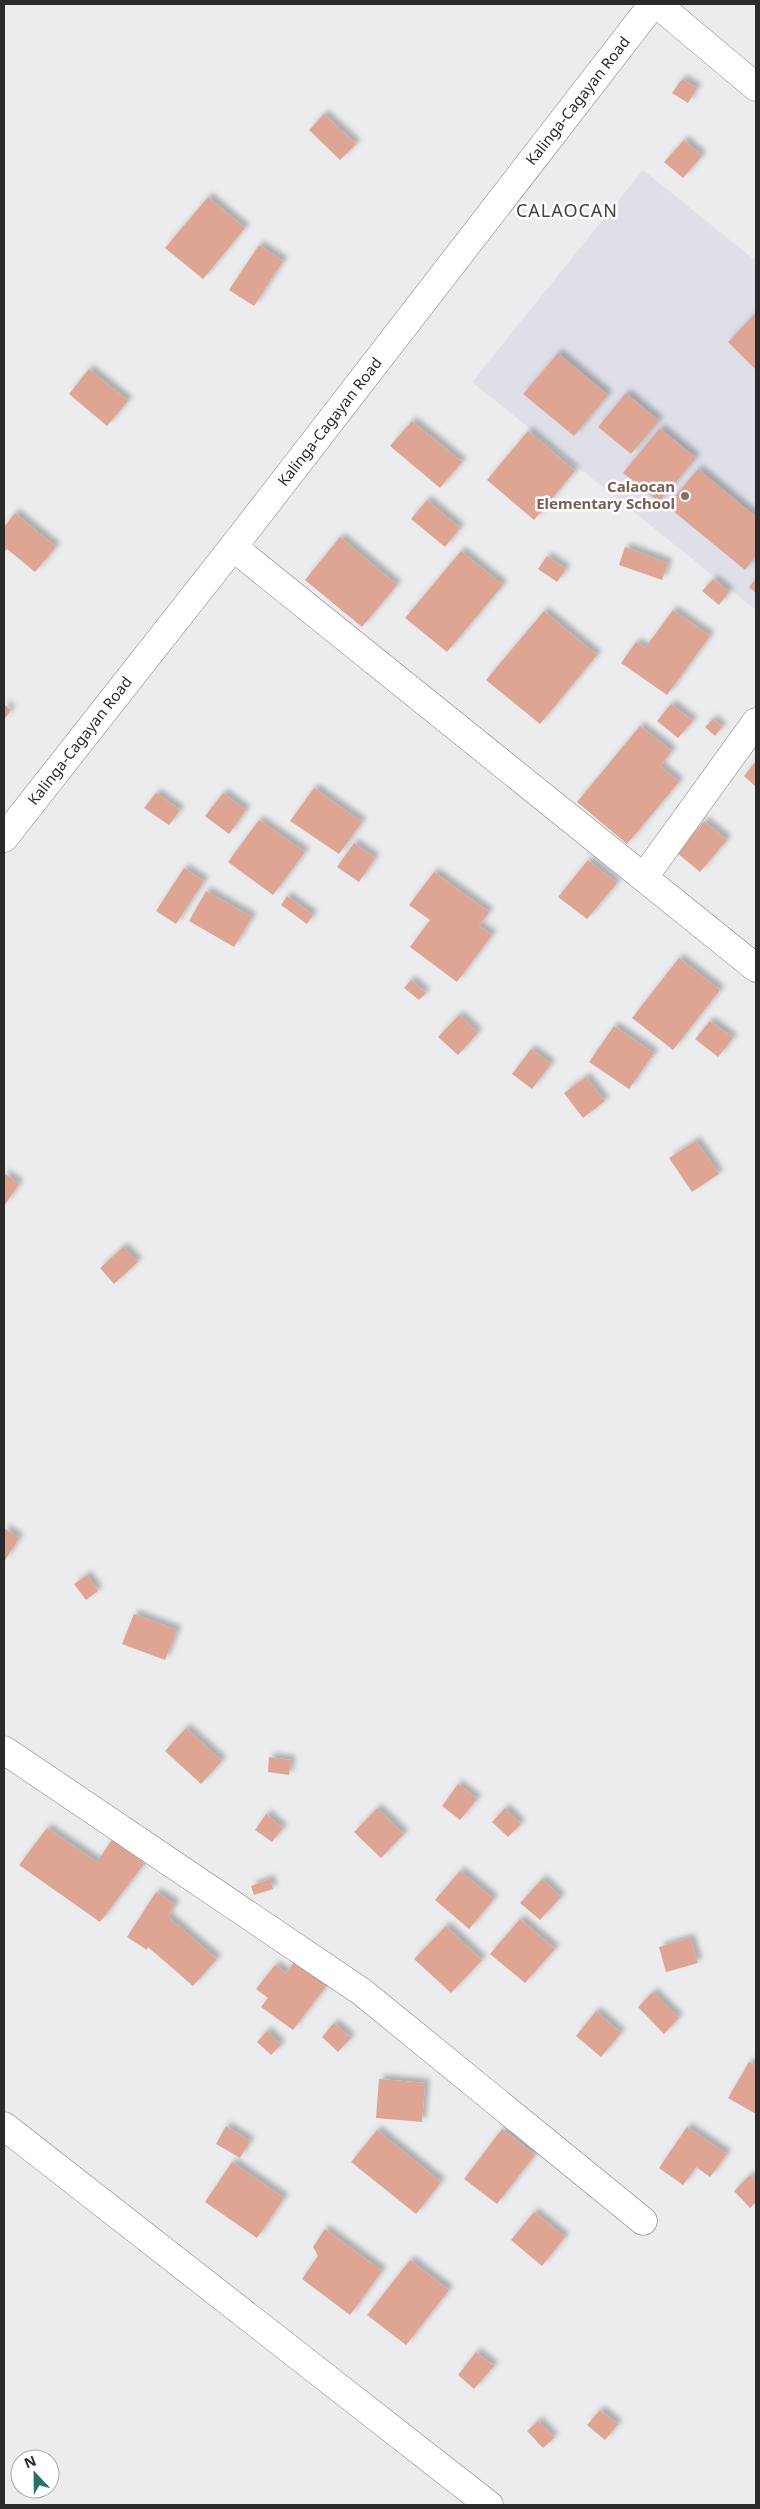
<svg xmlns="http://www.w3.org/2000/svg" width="760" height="2509" viewBox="0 0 760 2509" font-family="'Noto Sans',sans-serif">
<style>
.built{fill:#dfdfe8}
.building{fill:#dea595;filter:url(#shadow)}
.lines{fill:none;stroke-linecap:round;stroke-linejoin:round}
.minor-casing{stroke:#7e7e80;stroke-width:29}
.trunk-casing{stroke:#7e7e80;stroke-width:29}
.minor{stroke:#fff;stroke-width:28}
.trunk{stroke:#fff;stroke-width:28}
.education-dot{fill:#8d6e63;stroke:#fff;stroke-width:2}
.labels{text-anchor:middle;stroke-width:5;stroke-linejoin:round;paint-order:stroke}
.street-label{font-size:15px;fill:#2a2a2b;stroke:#fff}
.education-label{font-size:15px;font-weight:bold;fill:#785e54;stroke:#fff;text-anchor:end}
.quarter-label{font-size:18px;letter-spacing:1px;fill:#424244;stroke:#fff}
</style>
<defs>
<filter id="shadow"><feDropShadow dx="4.5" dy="-4.5" stdDeviation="2.5" flood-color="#0004"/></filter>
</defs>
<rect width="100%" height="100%" fill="#ececee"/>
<polygon class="built" points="643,170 756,261 756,610 472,382"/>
<g class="building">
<polygon points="682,79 697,88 688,103 672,93"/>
<polygon points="324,114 356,144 340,160 309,130"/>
<polygon points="684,140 702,156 683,178 664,162"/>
<polygon points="208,197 245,228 203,279 165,248"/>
<polygon points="259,245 283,261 254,306 229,290"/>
<polygon points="756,313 756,370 728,342"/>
<polygon points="558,353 608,395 574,436 523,394"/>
<polygon points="89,369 128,401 107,426 69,394"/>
<polygon points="626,393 659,421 631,454 598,427"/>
<polygon points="412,421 462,462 440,488 390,446"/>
<polygon points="660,428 696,458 659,502 623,473"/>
<polygon points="528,431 575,471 534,520 487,480"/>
<polygon points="698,469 756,517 756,556 745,570 667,506"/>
<polygon points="427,500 460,528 445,547 411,519"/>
<polygon points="15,513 56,547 35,572 7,549 4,552 4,527"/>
<polygon points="340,537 397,585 362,627 305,580"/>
<polygon points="625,547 668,563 662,580 619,565"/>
<polygon points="461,551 503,585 447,652 405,618"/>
<polygon points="547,556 566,569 557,582 538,569"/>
<polygon points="713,579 729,592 719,605 702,591"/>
<polygon points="756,579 756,593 749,587"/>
<polygon points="673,610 710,636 667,695 621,663 636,642 645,648"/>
<polygon points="544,611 597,655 540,724 486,680"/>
<polygon points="4,704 11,710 4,720"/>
<polygon points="671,704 693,721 678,738 657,721"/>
<polygon points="713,719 722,727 715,736 705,727"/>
<polygon points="640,726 672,751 660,766 679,782 627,844 577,802"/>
<polygon points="756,761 756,787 744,776"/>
<polygon points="314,788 362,822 339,854 290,821"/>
<polygon points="156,793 180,810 169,825 144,808"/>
<polygon points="223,793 246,810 229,834 205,816"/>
<polygon points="259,820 305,852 273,895 228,862"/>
<polygon points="704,821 727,840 700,872 677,853"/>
<polygon points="354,843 375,858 359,882 337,867"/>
<polygon points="588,860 617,883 587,919 558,897"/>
<polygon points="184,868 204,881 176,924 156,911"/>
<polygon points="434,872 489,912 479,926 492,935 457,982 410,947 430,920 409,905"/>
<polygon points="206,891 252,917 234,947 189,921"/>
<polygon points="287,896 313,915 307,924 281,905"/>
<polygon points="679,958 720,990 673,1050 632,1018"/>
<polygon points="411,980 426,993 419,1000 404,988"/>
<polygon points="459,1015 478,1033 458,1055 438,1037"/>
<polygon points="710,1021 733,1038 718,1057 695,1039"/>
<polygon points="614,1026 654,1053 629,1089 589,1062"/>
<polygon points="531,1049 551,1064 532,1089 512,1074"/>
<polygon points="586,1077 605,1101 583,1118 564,1093"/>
<polygon points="696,1141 719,1174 692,1192 669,1158"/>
<polygon points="4,1173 19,1184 4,1206"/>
<polygon points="123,1247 138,1262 114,1284 100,1268"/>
<polygon points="4,1528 19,1538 4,1562"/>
<polygon points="87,1575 98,1591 86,1600 74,1584"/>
<polygon points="134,1614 177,1630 165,1660 122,1644"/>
<polygon points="186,1728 222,1761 201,1784 165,1751"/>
<polygon points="269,1757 291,1760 289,1775 268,1772"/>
<polygon points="458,1784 477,1799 460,1820 442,1806"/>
<polygon points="377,1808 404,1834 381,1858 354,1832"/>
<polygon points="505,1808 521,1824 508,1837 492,1822"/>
<polygon points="266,1814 283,1828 272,1842 255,1830"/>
<polygon points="47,1828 97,1862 113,1838 144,1864 100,1922 19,1865"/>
<polygon points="460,1871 494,1899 469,1929 435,1900"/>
<polygon points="270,1879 273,1889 254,1895 251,1886"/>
<polygon points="542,1879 561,1897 540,1920 520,1903"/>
<polygon points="156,1892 175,1904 168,1917 217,1959 193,1986 148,1947 147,1950 127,1937"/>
<polygon points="520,1919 555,1949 525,1983 490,1954"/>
<polygon points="446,1926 482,1960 451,1993 414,1959"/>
<polygon points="690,1938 698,1963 666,1972 659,1947"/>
<polygon points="295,1961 327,1985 293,2030 261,2007 268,1998 256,1989 275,1965 286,1973"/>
<polygon points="653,1992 679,2018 664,2034 638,2007"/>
<polygon points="596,2011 621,2033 601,2057 576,2036"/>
<polygon points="334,2023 351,2038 338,2052 322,2037"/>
<polygon points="267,2031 281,2045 271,2055 257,2042"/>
<polygon points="749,2062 756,2066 756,2114 728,2098"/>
<polygon points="379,2079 425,2083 422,2122 376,2118"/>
<polygon points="226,2126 250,2141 240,2158 216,2144"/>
<polygon points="687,2127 727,2154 710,2177 696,2167 683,2185 659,2168"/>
<polygon points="502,2129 535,2155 497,2204 464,2179"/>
<polygon points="377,2130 441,2182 416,2214 351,2162"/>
<polygon points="232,2162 284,2198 257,2238 205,2202"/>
<polygon points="750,2175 756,2182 756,2202 750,2208 734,2191"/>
<polygon points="534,2212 565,2237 542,2266 511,2240"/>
<polygon points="325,2229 382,2271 350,2315 302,2279 318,2256 313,2247"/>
<polygon points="410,2260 449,2290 406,2345 367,2315"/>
<polygon points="476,2352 494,2366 474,2389 458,2375"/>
<polygon points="600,2410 618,2424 605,2440 587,2425"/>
<polygon points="538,2421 554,2438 543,2448 527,2431"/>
</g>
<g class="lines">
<g class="minor-casing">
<g id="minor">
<polyline points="657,4 756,87"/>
<polyline points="233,547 756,968"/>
<polyline points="644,877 756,722"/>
<polyline points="4,1750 362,1992 643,2221"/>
<polyline points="4,2126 489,2505"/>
</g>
</g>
<g class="trunk-casing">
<polyline id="trunk" points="4,838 233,547 653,4"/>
</g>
<use href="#minor" class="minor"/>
<use href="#trunk" class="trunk"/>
</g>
<circle class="education-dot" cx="685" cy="496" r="5"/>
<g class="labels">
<g class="street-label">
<text transform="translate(578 101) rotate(-52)" y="5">Kalinga-Cagayan Road</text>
<text transform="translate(330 422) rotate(-52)" y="5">Kalinga-Cagayan Road</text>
<text transform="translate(80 741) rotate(-52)" y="5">Kalinga-Cagayan Road</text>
</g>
<g class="education-label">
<text x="675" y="492">Calaocan<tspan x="675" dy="17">Elementary School</tspan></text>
</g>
<g class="quarter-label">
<text x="567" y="217">CALAOCAN</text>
</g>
</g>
<rect width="760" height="2509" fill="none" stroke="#2a2a2b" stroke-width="10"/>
<g transform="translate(35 2474) rotate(338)"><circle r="24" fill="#ffffff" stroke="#aaaaaa"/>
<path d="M0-4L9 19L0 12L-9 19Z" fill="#29716a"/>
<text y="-8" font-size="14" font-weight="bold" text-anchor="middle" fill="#2a2a2b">N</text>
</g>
</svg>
